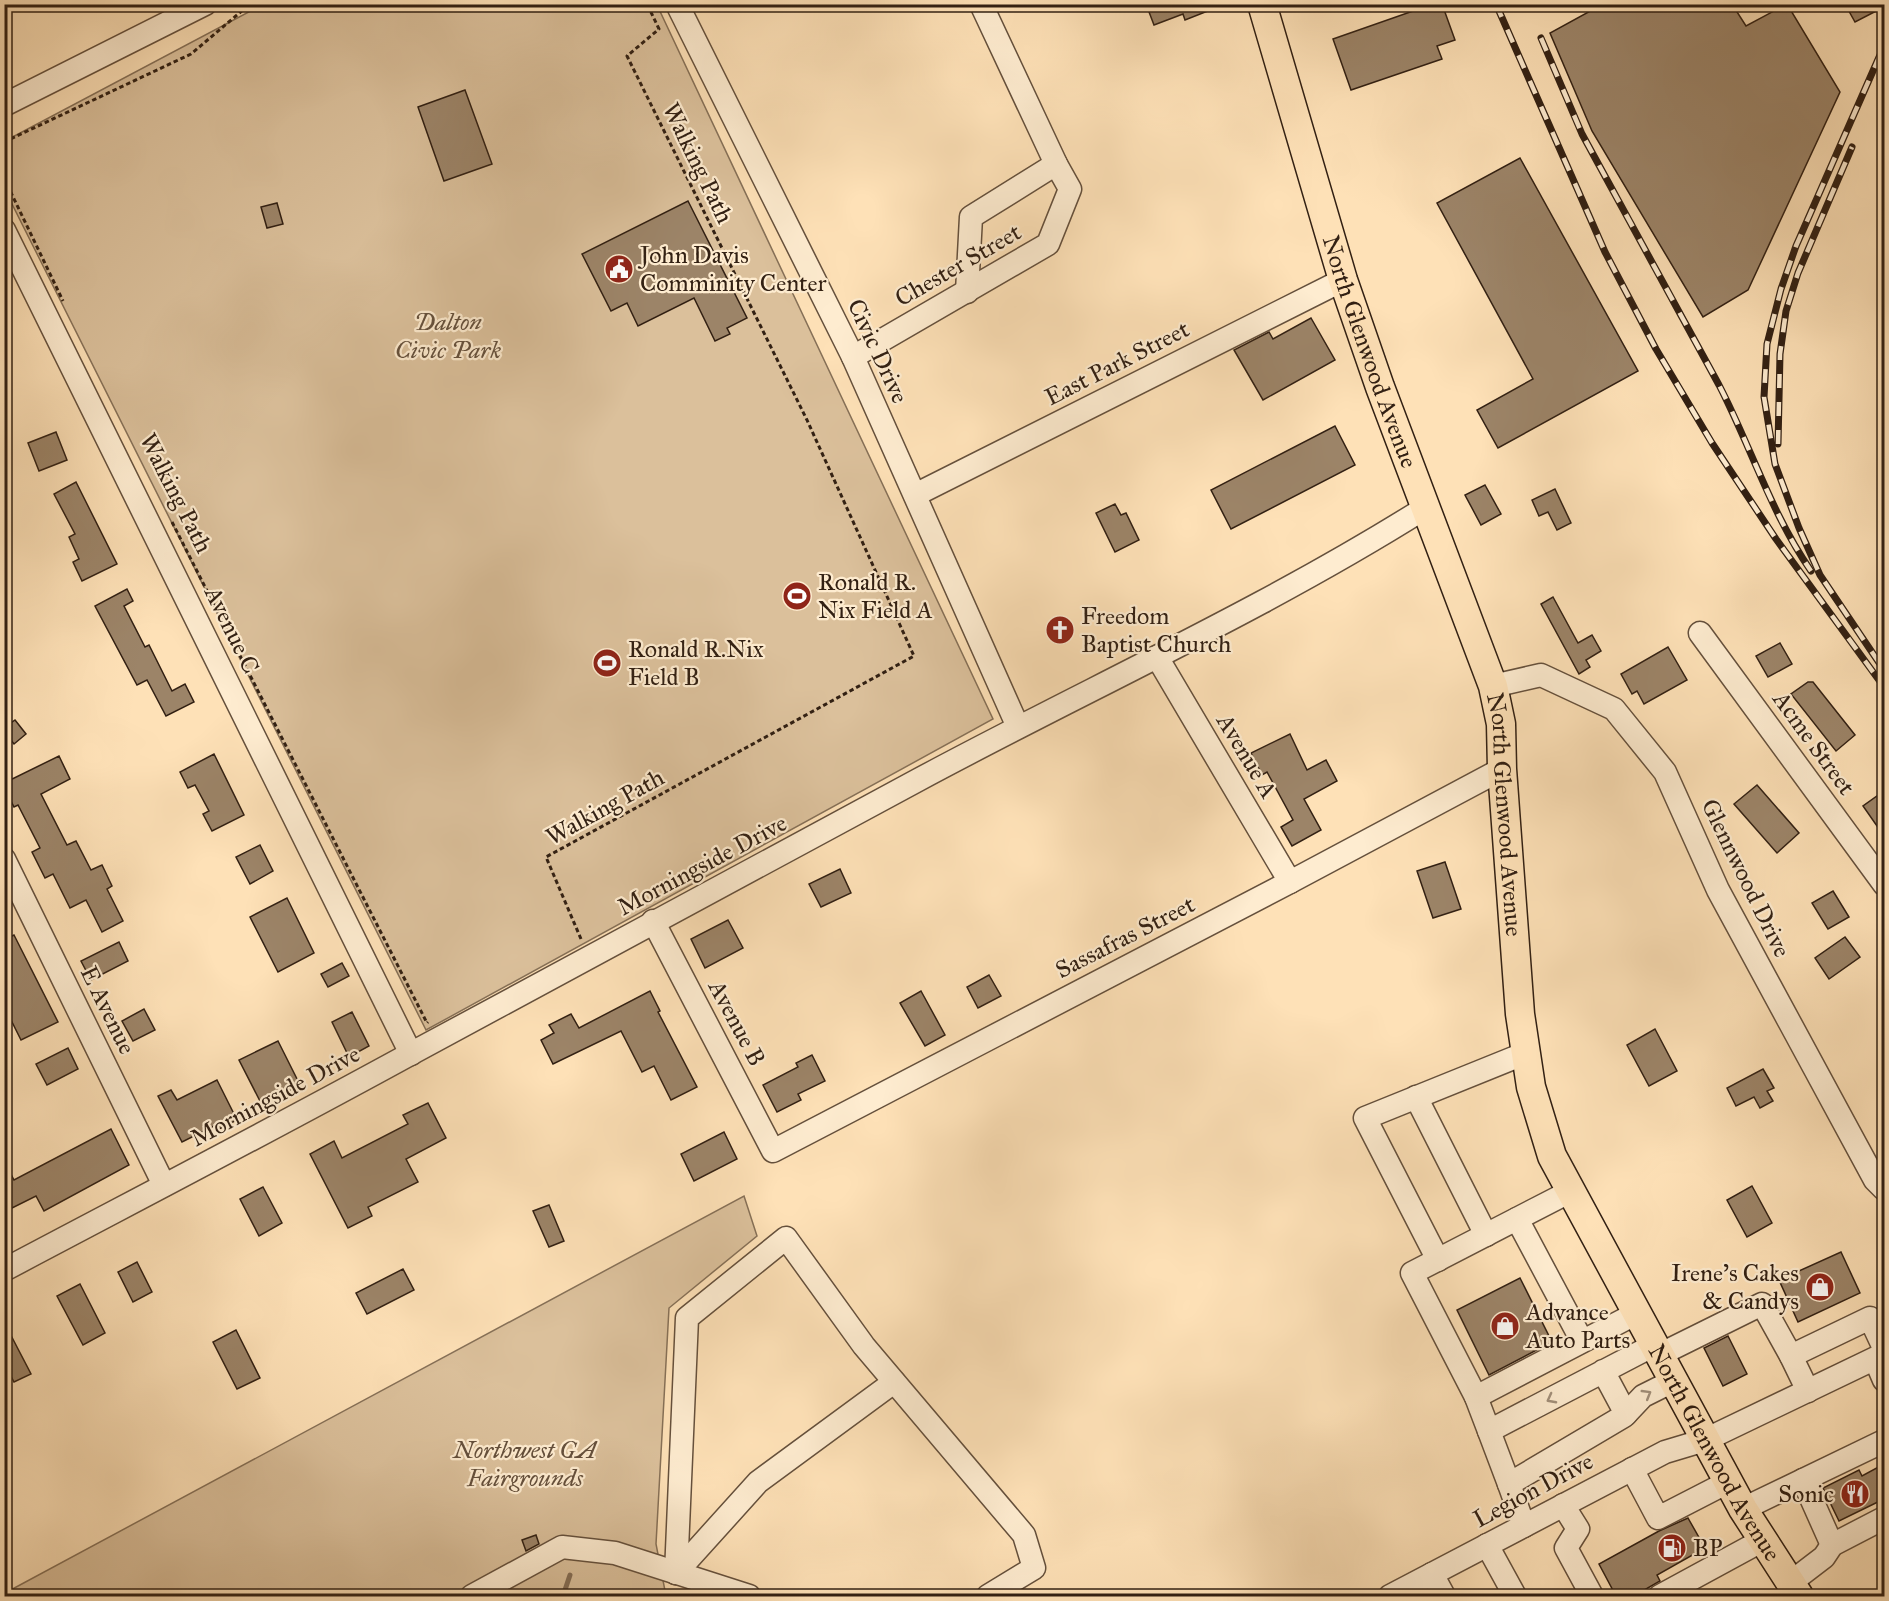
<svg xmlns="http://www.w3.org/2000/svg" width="1889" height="1601" viewBox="0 0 1889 1601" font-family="'IM FELL Great Primer',serif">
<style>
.green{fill:#dbc09b;stroke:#867057;stroke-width:1.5}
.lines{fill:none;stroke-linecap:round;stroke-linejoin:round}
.stream{stroke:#836c54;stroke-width:5}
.building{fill:#9c8468;stroke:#322013;stroke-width:1.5}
.minor-casing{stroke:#65503c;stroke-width:25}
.major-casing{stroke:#322013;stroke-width:31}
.path{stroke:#322013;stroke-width:3;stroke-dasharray:4.5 3;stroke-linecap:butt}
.minor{stroke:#feecd0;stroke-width:22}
.major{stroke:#fee1b7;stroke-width:28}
.rail-casing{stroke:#322013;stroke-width:7}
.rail{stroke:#feecd0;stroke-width:4.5;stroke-dasharray:14;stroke-linecap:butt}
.oneway{stroke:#a2907b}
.labels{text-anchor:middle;stroke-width:4.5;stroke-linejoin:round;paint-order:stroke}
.street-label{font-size:24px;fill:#322013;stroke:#feecd0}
.poi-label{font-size:24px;fill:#322013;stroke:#feecd0;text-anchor:start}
.park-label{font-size:24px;font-style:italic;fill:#65503c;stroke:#feecd0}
</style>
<rect width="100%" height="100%" fill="#fee1b7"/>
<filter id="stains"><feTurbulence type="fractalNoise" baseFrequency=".00333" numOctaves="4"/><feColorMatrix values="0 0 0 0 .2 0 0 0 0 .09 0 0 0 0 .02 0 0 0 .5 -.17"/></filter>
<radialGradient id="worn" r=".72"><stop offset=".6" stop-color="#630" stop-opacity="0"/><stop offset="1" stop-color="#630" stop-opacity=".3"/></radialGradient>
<g class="green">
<polygon points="262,5 657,5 993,719 426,1030 5,190 5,141"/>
<polygon points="744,1196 757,1236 669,1308 656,1544 666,1596 5,1596 5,1593"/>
</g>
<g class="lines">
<polyline class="stream" points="563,1596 570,1575"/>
</g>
<g class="building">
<polygon points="1146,4 1223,4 1223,5 1185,20 1183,14 1154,25"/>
<polygon points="1433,4 1442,4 1455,40 1437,46 1442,59 1351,90 1333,39"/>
<polygon points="1603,4 1732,4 1746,26 1787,4 1840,92 1748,290 1703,317 1592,131 1550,33"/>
<polygon points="1845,4 1884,4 1884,7 1855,22"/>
<polygon points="465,90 492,164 444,181 418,107"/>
<polygon points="1520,158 1638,371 1498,448 1477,410 1533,379 1437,203"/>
<polygon points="688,201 747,318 727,328 730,334 715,341 694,298 638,326 627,303 611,311 582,254"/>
<polygon points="277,203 283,224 267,228 261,207"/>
<polygon points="1311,318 1335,360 1263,400 1234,350 1269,332 1273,339"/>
<polygon points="1335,426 1355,465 1231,529 1211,490"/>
<polygon points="56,432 67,460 39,471 28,443"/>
<polygon points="76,482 117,564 82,581 73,562 79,559 69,537 75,534 54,494"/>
<polygon points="1485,485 1501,514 1481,525 1465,495"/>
<polygon points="1555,489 1571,523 1557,530 1548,512 1539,516 1532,500"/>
<polygon points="1115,504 1121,515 1126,513 1139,540 1115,552 1096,513"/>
<polygon points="127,589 133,601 124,606 145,647 149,645 172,691 185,684 194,702 166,716 147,680 137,685 95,606"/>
<polygon points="1553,597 1578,643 1592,635 1601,651 1586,660 1590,667 1579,674 1541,604"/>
<polygon points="1780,643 1792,664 1768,677 1756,656"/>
<polygon points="1668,647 1687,680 1644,704 1637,691 1632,694 1621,674"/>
<polygon points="1808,682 1813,682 1855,735 1836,751 1791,694"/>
<polygon points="15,720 26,734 14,744 4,731 4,728"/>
<polygon points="1290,734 1307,770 1326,760 1337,781 1304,799 1321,830 1292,846 1281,827 1293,820 1267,772 1262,775 1251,753"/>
<polygon points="214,754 244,815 212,831 203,814 209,811 195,785 188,788 180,772"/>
<polygon points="59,756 70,779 41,794 67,845 76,841 91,870 102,865 112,886 107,889 123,921 102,932 86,900 70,908 53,874 45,878 32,852 40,848 18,805 14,807 4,787 4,783"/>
<polygon points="1757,785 1799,833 1777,853 1734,804"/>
<polygon points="1884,791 1884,836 1863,806"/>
<polygon points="260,845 273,871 250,884 236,857"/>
<polygon points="1445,862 1461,909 1433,918 1417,871"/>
<polygon points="840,869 851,893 821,907 809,884"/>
<polygon points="1833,891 1849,917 1828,929 1812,903"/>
<polygon points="287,898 314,953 278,972 250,917"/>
<polygon points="728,920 743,948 705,968 691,939"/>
<polygon points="14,935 58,1022 21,1040 4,1006 4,940"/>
<polygon points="1845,937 1860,957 1829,979 1815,958"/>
<polygon points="119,942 128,961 91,980 81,961"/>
<polygon points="342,963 349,976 328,987 321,974"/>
<polygon points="989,975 1001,996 978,1008 967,987"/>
<polygon points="650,991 660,1011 658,1012 697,1087 671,1100 654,1066 642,1072 621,1031 553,1064 541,1040 554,1033 549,1025 571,1014 579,1028"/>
<polygon points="921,991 945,1035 925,1046 900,1003"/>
<polygon points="144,1009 155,1030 133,1041 122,1021"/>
<polygon points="352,1012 369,1046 349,1057 332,1022"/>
<polygon points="1655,1029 1677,1071 1649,1086 1627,1045"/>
<polygon points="278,1041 300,1085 262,1105 239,1060"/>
<polygon points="68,1048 78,1069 47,1085 36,1064"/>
<polygon points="812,1055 825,1081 798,1094 801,1100 777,1112 763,1085 798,1067 796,1063"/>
<polygon points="1763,1069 1774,1088 1767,1091 1773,1101 1760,1108 1754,1097 1736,1106 1727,1088"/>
<polygon points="217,1080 237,1120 217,1130 214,1126 182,1142 158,1096 171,1090 177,1100"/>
<polygon points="428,1103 446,1138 406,1159 418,1182 368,1207 372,1216 348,1228 310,1154 334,1141 342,1158 408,1124 403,1115"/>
<polygon points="111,1129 129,1165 44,1211 36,1196 4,1212 4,1161 14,1180"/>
<polygon points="724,1132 737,1159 694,1181 681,1154"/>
<polygon points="1752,1186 1772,1223 1747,1237 1727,1200"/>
<polygon points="263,1187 282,1223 259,1236 240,1199"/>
<polygon points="549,1205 564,1241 549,1247 533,1211"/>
<polygon points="1841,1252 1860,1293 1798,1322 1779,1280"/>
<polygon points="137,1262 152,1292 133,1302 118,1272"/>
<polygon points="403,1269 414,1290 367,1314 356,1293"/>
<polygon points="1520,1278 1552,1342 1489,1375 1457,1310"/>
<polygon points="80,1284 105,1333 83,1345 57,1296"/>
<polygon points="4,1322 31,1374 14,1382 4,1363"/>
<polygon points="236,1330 260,1378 237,1389 213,1342"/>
<polygon points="1728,1336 1747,1374 1723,1386 1704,1348"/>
<polygon points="1884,1464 1884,1499 1839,1521 1823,1488 1859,1470 1862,1476"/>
<polygon points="1688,1518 1705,1548 1657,1575 1660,1581 1634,1596 1616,1596 1599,1564 1659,1531"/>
<polygon points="536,1535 539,1544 526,1551 522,1540"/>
</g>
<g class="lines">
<g class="minor-casing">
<g id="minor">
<polyline points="677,4 853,357 1018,727"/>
<polyline points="4,105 205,4"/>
<polyline points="4,230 411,1054"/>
<polyline points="967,292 971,217 1056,164"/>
<polyline points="853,357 1048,244 1070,189 1056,164 981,4"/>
<polyline points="915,495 1343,280"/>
<polyline points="1700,633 1884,884"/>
<polyline points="1157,657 1290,882"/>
<polyline points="1493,686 1541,675 1614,709 1665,772 1718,890 1875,1180 1884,1189"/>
<polyline points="4,859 164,1185"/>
<polyline points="653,921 773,1151 1290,882 1502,769"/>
<polyline points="1416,1097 1486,1235"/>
<polyline points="1517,1219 1582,1341"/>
<polyline points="1438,1260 1365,1118 1526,1053"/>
<path d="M4,1270C140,1198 277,1127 412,1053C581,962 749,870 918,780C1087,689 1263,610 1425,508"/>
<polyline points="1659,1355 1762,1304 1791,1356"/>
<polyline points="1875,1359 1884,1380"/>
<polyline points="1603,1371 1626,1414 1624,1416 1509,1484 1489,1431 1654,1345"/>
<polyline points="1808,1391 1791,1356 1870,1318 1884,1348"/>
<polyline points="1476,1397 1637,1313"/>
<polyline points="1626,1414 1643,1396 1673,1381"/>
<polyline points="1489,1431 1476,1397 1412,1273 1571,1191"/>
<polyline points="1632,1469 1658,1518 1728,1482"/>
<polyline points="1803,1480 1832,1545"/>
<polyline points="1509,1484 1524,1526"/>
<polyline points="1563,1505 1578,1529 1566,1548 1592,1596"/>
<polyline points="1743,1509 1884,1441"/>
<polyline points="1487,1545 1515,1596"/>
<polyline points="676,1573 687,1318 786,1238 864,1346 1024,1535 1034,1568 988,1596"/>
<polyline points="676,1573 758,1482 894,1382"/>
<polyline points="1432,1574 1444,1596"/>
<polyline points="1790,1583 1824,1557 1832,1545 1884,1518"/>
<polyline points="472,1596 562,1547 615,1553 749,1596"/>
<polyline points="1390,1596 1665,1452 1705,1440 1884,1354"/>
<polyline points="1660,1596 1763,1540"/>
</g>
</g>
<g class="major-casing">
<g id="major">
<path id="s1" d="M1262,4L1343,280L1380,387L1493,686L1501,724L1502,769L1520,1014L1531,1087L1552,1156L1743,1509L1799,1596"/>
</g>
</g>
<g class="path">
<polyline points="4,142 191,54 250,4"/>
<polyline points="4,178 63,301"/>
<polyline points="172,522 427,1023 428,1022"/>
<polyline points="581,939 546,857 914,656 807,420 627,56 659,29 647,4"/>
</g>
<use href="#minor" class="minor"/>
<use href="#major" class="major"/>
<g class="rail-casing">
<g id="rail">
<polyline points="1496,4 1605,252 1656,349 1712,443 1776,539 1884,687"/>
<path d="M1541,38L1582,134L1719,385C1751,447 1771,513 1811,571"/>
<polyline points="1880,55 1796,246 1781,289 1767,344 1764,397 1775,464 1799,528 1820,575 1884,670"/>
<polyline points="1778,444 1780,354 1786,311 1798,273 1852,147"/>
</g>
</g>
<use href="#rail" class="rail"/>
</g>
<defs><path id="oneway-chevron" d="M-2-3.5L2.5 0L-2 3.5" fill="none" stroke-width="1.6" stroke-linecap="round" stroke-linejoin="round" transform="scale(1.5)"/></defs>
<g class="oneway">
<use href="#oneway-chevron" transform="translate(1647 1394) rotate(-31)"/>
<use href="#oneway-chevron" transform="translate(1551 1399) rotate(152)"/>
</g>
<defs>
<g id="civic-disc" transform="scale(1.5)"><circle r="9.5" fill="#8f2418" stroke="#feecd0"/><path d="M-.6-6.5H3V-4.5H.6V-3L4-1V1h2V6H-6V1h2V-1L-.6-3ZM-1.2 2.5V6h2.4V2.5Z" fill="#fff"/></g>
<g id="stadium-disc" transform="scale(1.5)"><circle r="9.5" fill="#8f2418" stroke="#feecd0"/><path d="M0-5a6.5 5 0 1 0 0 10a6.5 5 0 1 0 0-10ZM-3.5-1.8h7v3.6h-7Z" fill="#fff"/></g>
<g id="church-disc" transform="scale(1.5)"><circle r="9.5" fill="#8f2418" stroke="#feecd0"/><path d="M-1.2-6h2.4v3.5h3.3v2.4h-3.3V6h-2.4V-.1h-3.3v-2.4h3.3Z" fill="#fff"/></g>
<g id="shop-disc" transform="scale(1.5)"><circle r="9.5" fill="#8f2418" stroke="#feecd0"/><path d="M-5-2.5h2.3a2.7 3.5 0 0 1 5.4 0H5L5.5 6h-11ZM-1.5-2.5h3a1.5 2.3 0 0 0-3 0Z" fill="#fff"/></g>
<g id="restaurant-disc" transform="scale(1.5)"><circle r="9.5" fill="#8f2418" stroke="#feecd0"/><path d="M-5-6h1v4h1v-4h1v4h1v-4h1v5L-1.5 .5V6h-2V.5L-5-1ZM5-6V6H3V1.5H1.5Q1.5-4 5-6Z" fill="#fff"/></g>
<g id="fuel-disc" transform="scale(1.5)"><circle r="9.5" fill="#8f2418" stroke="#feecd0"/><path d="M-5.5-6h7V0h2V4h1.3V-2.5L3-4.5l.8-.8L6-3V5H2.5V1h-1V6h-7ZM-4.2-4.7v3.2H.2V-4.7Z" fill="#fff"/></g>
</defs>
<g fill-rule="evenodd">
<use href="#civic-disc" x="619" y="269"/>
<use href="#stadium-disc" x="797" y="596"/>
<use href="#church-disc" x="1060" y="630"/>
<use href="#stadium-disc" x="607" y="663"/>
<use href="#shop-disc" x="1820" y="1287"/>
<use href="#shop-disc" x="1505" y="1326"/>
<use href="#restaurant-disc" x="1855" y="1494"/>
<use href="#fuel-disc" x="1672" y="1548"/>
</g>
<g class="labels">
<g class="street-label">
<text transform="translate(698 163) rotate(64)" y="8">Walking Path</text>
<text transform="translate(958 265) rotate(-30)" y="8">Chester Street</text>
<text transform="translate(878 351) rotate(65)" y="8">Civic Drive</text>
<text dy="8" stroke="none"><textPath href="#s1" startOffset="364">North Glenwood Avenue</textPath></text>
<text transform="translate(1117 363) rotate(-27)" y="8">East Park Street</text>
<text transform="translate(176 493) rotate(63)" y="8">Walking Path</text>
<text transform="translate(232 630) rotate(64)" y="8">Avenue C</text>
<text transform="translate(1814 743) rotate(54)" y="8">Acme Street</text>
<text transform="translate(1247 756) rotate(59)" y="8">Avenue A</text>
<text transform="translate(605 807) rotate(-29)" y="8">Walking Path</text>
<text dy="8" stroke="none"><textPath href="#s1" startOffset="850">North Glenwood Avenue</textPath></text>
<text transform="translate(702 865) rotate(-28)" y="8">Morningside Drive</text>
<text transform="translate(1746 878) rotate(64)" y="8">Glennwood Drive</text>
<text transform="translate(1125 937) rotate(-27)" y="8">Sassafras Street</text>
<text transform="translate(108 1010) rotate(64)" y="8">E Avenue</text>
<text transform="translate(737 1023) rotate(62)" y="8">Avenue B</text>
<text transform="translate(275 1096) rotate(-28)" y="8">Morningside Drive</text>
<text dy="8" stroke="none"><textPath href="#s1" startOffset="1534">North Glenwood Avenue</textPath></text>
<text transform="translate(1533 1490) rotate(-28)" y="8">Legion Drive</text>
</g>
<g class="poi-label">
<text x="640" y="263">John Davis<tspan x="640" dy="28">Comminity Center</tspan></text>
<text x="818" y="590">Ronald R.<tspan x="818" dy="28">Nix Field A</tspan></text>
<text x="1081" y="624">Freedom<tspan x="1081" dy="28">Baptist Church</tspan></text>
<text x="628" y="657">Ronald R.Nix<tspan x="628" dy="28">Field B</tspan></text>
<text x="1799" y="1281" text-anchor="end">Irene's Cakes<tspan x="1799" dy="28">&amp; Candys</tspan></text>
<text x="1526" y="1320">Advance<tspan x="1526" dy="28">Auto Parts</tspan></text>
<text x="1834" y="1502" text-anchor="end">Sonic</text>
<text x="1693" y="1556">BP</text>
</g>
<g class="park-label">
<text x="448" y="330">Dalton<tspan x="448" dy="28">Civic Park</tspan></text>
<text x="525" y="1458">Northwest GA<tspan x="525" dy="28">Fairgrounds</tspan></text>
</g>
</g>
<rect width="1889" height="1601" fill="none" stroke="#fee1b7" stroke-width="24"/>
<rect x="6" y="6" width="1877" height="1589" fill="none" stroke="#322013" stroke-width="3"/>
<rect x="12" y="12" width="1865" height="1577" fill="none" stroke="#322013" stroke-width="1.5"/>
<rect width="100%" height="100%" filter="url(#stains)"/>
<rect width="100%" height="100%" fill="url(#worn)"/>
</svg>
